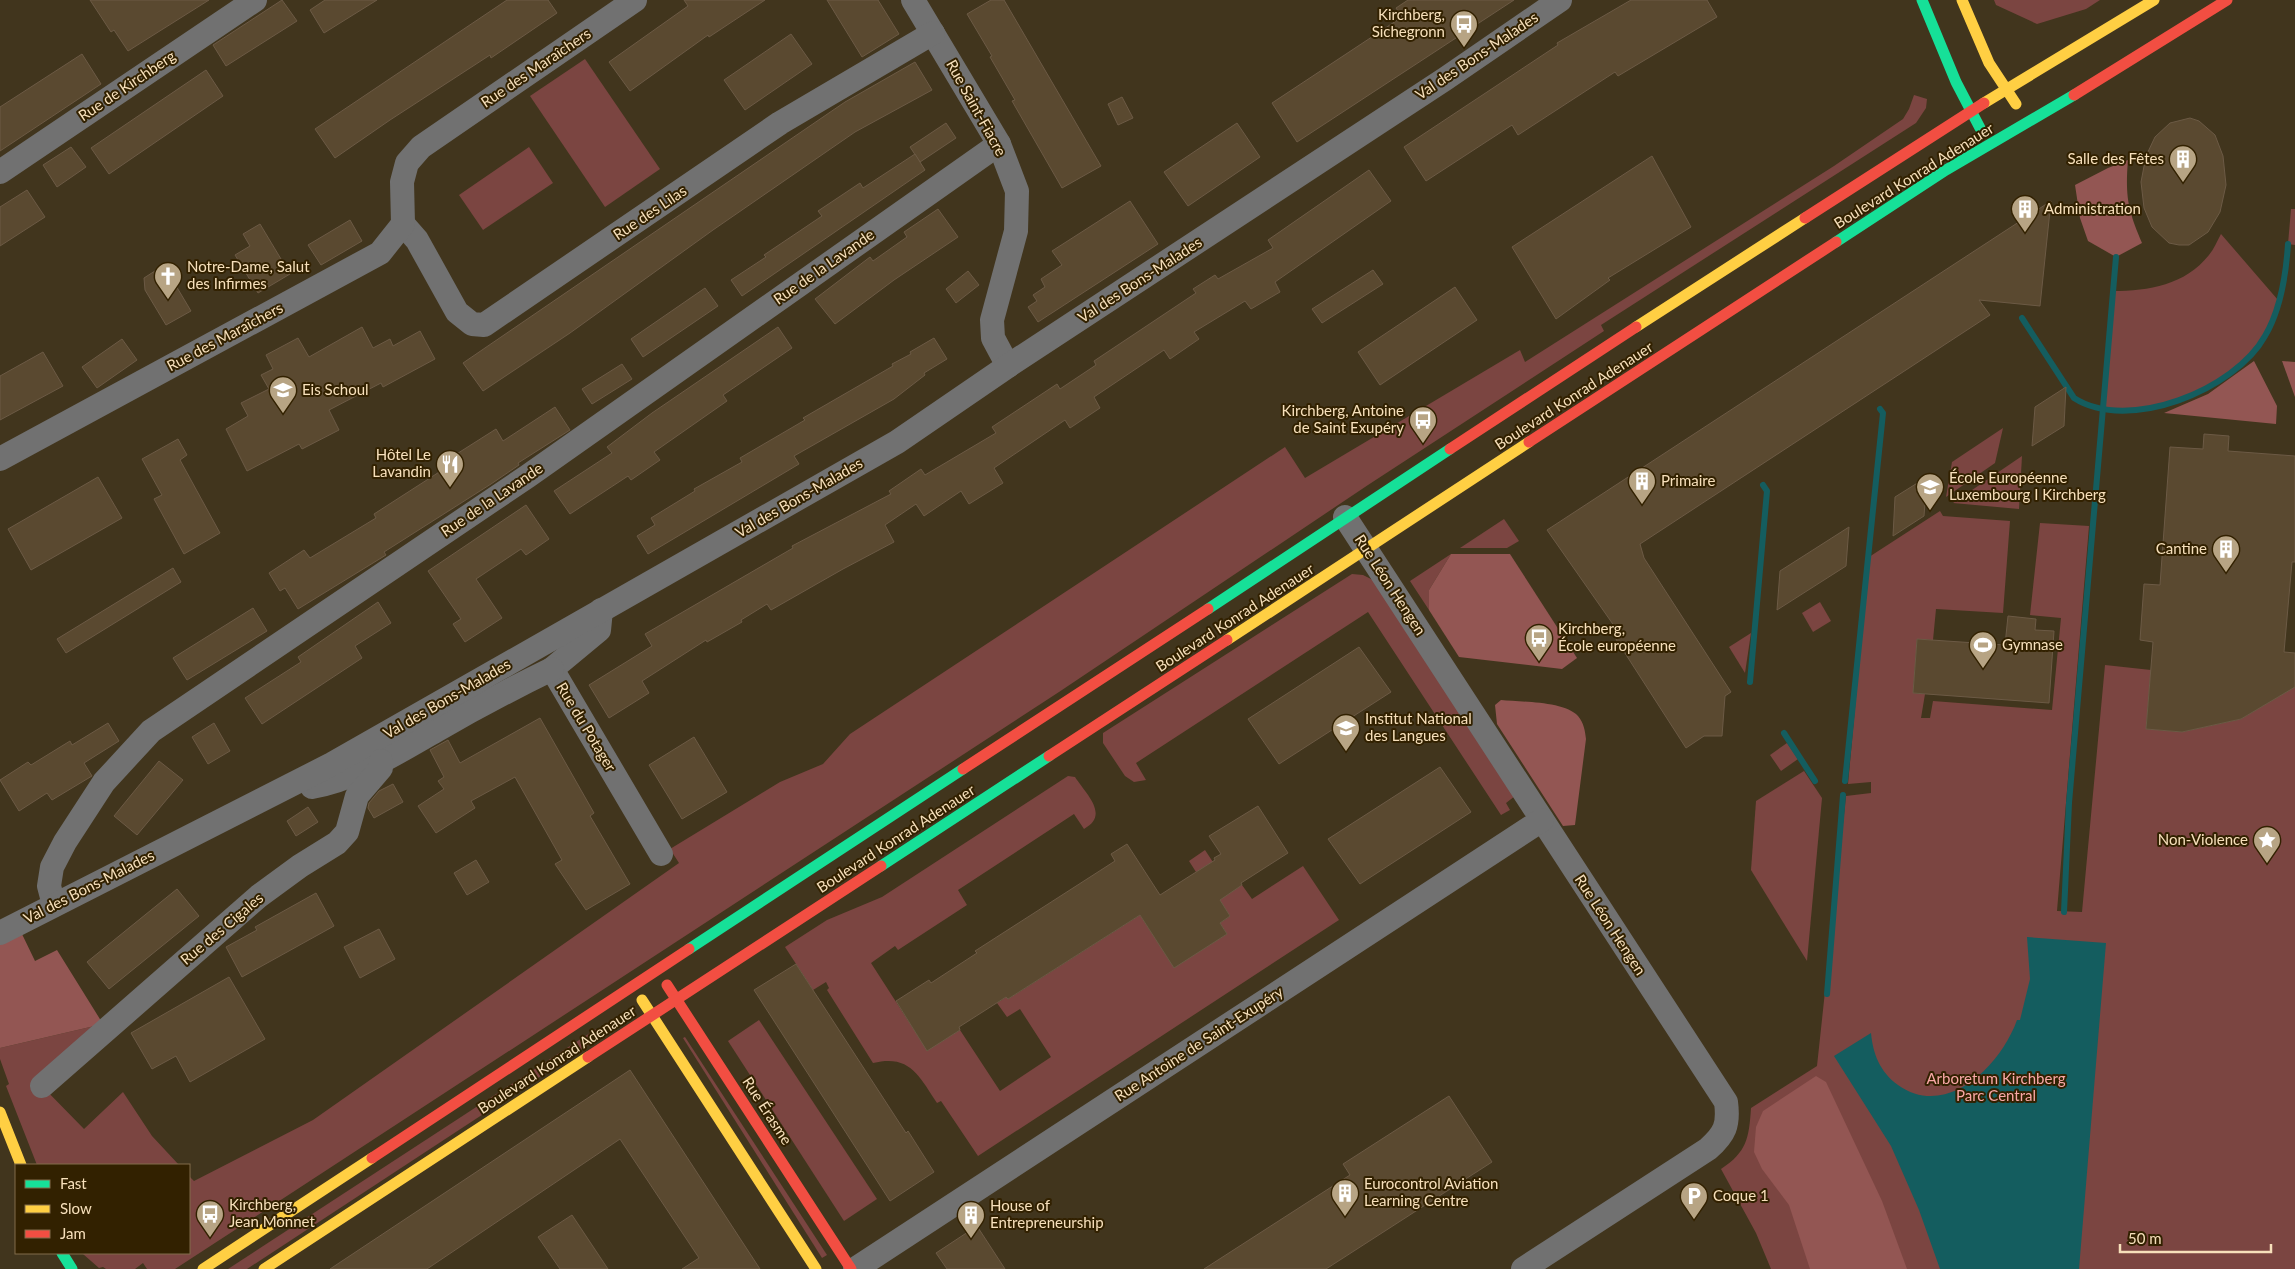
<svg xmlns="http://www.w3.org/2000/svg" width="2295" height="1269" viewBox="0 0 2295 1269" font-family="Lato,sans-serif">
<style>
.green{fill:#7b4541}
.forest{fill:#935653}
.water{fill:#145d5f}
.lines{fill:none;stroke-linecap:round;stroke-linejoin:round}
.stream{stroke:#145d5f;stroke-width:6}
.building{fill:#5a4930;stroke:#6c5a45}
.street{stroke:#717171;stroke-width:24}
.fast{stroke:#16e098;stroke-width:11}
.slow{stroke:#ffcf43;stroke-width:11}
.jam{stroke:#f24e42;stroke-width:11}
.labels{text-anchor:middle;stroke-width:4;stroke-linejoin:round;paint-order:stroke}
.poi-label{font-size:15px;fill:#f7e0bb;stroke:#322100;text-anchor:start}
.street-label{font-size:15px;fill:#f7e0bb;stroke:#322100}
.park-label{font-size:15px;fill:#f9a8a7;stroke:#322100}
</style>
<rect width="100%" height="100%" fill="#41351d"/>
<g class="green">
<polygon points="1994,0 2100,0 2086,9 2037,24 1996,5"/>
<polygon points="585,59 660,169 605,207 530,96"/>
<polygon points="1914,95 1927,99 1926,108 1916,123 1601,325 1604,331 1368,485 1059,692 175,1269 147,1269 143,1263 135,1269 106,1269 103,1267 99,1268 83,1254 189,1253 189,1176 194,1181 313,1120 679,863 670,849 780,782 823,764 850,734 1285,447 1305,478 1520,350 1525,362 1834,166 1903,119 1909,109"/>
<polygon points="529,147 553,183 483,230 459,195"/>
<polygon points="2291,209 2295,209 2295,245 2288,244"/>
<path d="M2221,234L2278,300C2275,313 2272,327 2264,339C2243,369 2189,404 2153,409C2137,411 2119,410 2103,410L2113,291C2149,291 2185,285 2209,255C2214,249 2217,241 2221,234Z"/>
<polygon points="2003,428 1995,463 1946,497 1952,462"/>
<polygon points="2022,456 2019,509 1953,503"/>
<path d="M1940,511L1943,516L2010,521L2003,613L1936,609L1933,640L1917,639L1913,693L1925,694L1921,718H1930L1933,701L2052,710L2061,618L2030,615L2040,523L2089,526L2057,911L2082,912L2105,665L2151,670L2146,729L2182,732L2241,719L2295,686V1269H1771L1756,1233L1721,1169C1747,1152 1749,1138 1751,1108L1817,1066L1846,796L1871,793V782L1848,784L1869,557Z"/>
<polygon points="1504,519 1519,541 1507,548 1460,548"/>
<polygon points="1451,554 1429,590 1429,610 1410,581"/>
<polygon points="1352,574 1363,575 1373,580 1515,796 1506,803 1510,810 1501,815 1368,612 1136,763 1146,780 1134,782 1125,776 1103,743 1103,733"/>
<polygon points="1820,602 1831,621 1813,632 1802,613"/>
<polygon points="1751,633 1745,673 1729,647"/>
<polygon points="1787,743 1798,759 1781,771 1770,755"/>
<polygon points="1804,771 1822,798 1807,961 1751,870 1756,801"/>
<path d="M1068,776L1075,777C1086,794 1110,815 1084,829L1074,814L958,890L967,905L898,950L895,946L871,963L927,1050L960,1030L1000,1091L1051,1057L1020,1009L1007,1017L997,1003L1006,997L1008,999L1140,915L1174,967L1227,934L1220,923L1230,916L1200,870L1196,872L1189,861L1205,850L1232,891L1242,885L1252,899L1303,866L1339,920L978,1156L941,1101L937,1103C919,1076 910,1054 873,1063L827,990L829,988L826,982L813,990L785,947L827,920L882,897Z"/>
<polygon points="759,1020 877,1199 844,1221 728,1041"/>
<polygon points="103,1024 39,1083 84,1129 123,1092 152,1136 179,1165 37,1165 6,1086 9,1084 0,1059 0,1048"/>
<polygon points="596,1029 602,1036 247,1269 228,1269"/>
<polygon points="685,1037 827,1255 822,1258 683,1038"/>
</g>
<g class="forest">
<path d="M2128,160C2125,197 2128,210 2142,243L2116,257L2088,241L2080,218L2075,185L2108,168Z"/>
<polygon points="2254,361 2277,406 2276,424 2164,413 2208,394"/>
<polygon points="2282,361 2295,362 2295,397"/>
<polygon points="1451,554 1510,554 1577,658 1562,669 1459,657 1429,610 1429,590"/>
<path d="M1501,700C1521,702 1565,701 1578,716C1584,723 1585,731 1586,739L1575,825L1563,826L1497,724L1495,705Z"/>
<polygon points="21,932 35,961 57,950 103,1024 0,1048 0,944"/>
<polygon points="1816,1076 1826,1082 1882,1201 1907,1269 1810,1269 1789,1205 1762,1169 1754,1152 1756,1127 1763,1111"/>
</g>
<path class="water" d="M2027,937L2106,943L2079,1269H1940L1919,1210L1891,1146L1834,1056L1871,1033C1873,1054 1880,1072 1898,1085C1947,1120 2001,1065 2017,1020H2020L2030,979Z"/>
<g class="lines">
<g class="stream">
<path d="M2022,318L2074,398C2128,433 2235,390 2265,336C2281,309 2286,275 2288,244"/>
<polyline points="1750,682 1767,491 1763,485"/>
<polyline points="1784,733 1815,781"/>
<polyline points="1845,781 1883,413 1880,409"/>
<polyline points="2064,912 2069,803 2116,257"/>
<polyline points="1827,994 1843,795"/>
</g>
</g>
<g class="building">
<polygon points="90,0 209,0 128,51 114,30 111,32"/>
<polygon points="282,0 297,21 226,66 213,45"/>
<polygon points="325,0 377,0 324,33 310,10"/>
<polygon points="507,0 548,0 557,13 491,58 490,55 390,120 335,158 315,129"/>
<polygon points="684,0 765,0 709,37 708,35 630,91 609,62 688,6"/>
<polygon points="827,0 878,0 899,34 862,57"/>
<polygon points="991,0 1004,0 1101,166 1062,188 1012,101 1015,100 990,57 992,56 967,14"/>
<polygon points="1408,0 1514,0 1297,142 1272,103 1402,17 1396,8"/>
<polygon points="1631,0 1707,0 1717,17 1618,76 1615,72 1518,135 1512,125 1426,181 1404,147 1558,45 1557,43"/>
<polygon points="791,34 812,64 745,110 724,80"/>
<polygon points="82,54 101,84 0,151 0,107"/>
<polygon points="915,62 932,90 855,132 713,230 570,333 483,391 463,363 845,102"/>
<polygon points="206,70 223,96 109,174 91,148"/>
<polygon points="1122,97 1133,118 1118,125 1108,104"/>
<polygon points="2190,118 2199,121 2215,135 2223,156 2226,185 2220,212 2208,232 2189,245 2179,245 2169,243 2152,227 2144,208 2141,182 2146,156 2155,137 2170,123"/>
<polygon points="946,123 956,138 920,162 910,147"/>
<polygon points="1237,123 1260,157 1188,206 1164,172"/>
<polygon points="71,147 86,167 57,187 43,165"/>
<polygon points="915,154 925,170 742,296 731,280 766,257 764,255 822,216 818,211 860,183 863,188"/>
<polygon points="1652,156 1691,227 1608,278 1610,280 1556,319 1512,247"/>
<polygon points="1369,170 1391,201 1275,282 1280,292 1251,309 1245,301 1194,332 1199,339 1170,359 1164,350 1094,397 1100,408 1070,428 1065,420 994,468 1003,483 969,504 961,491 924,516 916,504 885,525 894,542 843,569 771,610 767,604 741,620 742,622 707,642 706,640 642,681 649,693 609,718 589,685 652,646 645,634 793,548 792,546 891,494 889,491 921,469 925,475 996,433 992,427 1057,384 1060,389 1096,365 1094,361 1196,293 1193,289 1215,275 1218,279 1273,248 1268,240"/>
<polygon points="27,190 45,217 0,246 0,207"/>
<polygon points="1130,201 1158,244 1038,322 1028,307 1037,301 1033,295 1045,287 1041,279 1062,265 1052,251"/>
<polygon points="2051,201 2040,306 1979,300 1990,315 1640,544 1644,558 1731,692 1725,696 1722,736 1704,736 1686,748 1612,633 1617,630 1547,530"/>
<polygon points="938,209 958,237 894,280 835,324 815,299 870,257 873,261 907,237 904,232"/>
<polygon points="350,220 362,241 321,265 308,245"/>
<polygon points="260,224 290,274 258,293 235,255 250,246 243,234"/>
<polygon points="158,269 169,274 191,311 166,325 145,290 144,278"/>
<polygon points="1373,270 1383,284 1322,323 1312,309"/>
<polygon points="968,271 979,285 956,303 946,289"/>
<polygon points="1455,287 1477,320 1380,385 1358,352"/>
<polygon points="705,288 718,306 643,357 631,339"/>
<polygon points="362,327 373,348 390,339 393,346 420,331 435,359 383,387 381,383 329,410 339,430 302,449 299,444 247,471 226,429 248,416 241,403 269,389 261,375 273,369 266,355 298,338 309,357"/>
<polygon points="778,327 792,348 723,395 727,401 654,452 660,460 631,480 628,476 570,514 554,491 612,453 607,447 652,413"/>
<polygon points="934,338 947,359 924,373 925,375 894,399 794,456 799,464 648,554 637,536 655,525 651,518 695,491 694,489 742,462 740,458 805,420 803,418 893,366 892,364 911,354 910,352"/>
<polygon points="122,339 137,360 97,388 82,367"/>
<polygon points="43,352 63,386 0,420 0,376"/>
<polygon points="622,364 632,379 592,404 582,389"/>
<polygon points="2066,387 2064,426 2032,446 2035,407"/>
<polygon points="555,407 570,430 518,463 519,465 491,484 384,552 386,555 298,609 285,588 280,591 269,573 304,550 310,558 376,518 374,514 447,467 444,462 496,429 503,441"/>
<polygon points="2204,434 2229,436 2228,451 2295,456 2295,562 2292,562 2284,652 2295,653 2295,687 2241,719 2182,732 2146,729 2153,642 2140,640 2144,584 2160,585 2170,447 2203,449"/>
<polygon points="178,439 187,455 180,460 220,533 184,554 154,499 162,495 142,459"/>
<polygon points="98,477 122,518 31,570 8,529"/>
<polygon points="1927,477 1924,516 1893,536 1895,497"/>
<polygon points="526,505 549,539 526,555 521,549 476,579 502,618 465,642 453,624 461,619 428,571"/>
<polygon points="1849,527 1846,566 1777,610 1780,571"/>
<polygon points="173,568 181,582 66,653 57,639"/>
<polygon points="378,602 391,623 355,646 362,658 262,724 245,698 301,662 298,657"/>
<polygon points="253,608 267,631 187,680 173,658"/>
<polygon points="2008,616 2036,619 2035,630 2054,631 2049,703 1913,693 1917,639 2005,645"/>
<polygon points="1359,647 1391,692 1279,764 1248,719"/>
<polygon points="540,718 594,813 590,816 630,884 586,910 555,864 562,860 515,777 471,801 475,808 436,833 418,806 444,789 438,781 444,777 430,750 448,740 460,763"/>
<polygon points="108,723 119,741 84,763 92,776 52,800 47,793 19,811 0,780 28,762 31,765 70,741 72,745"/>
<polygon points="214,723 230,751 208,764 192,737"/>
<polygon points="694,737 727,792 682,819 649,765"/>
<polygon points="159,761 183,780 137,835 114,816"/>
<polygon points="1440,767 1471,812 1360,884 1328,839"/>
<polygon points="393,784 403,802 374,818 368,808 369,803 379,791"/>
<polygon points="1258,806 1288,853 1241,883 1242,885 1220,900 1230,916 1220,923 1227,934 1174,968 1140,915 1008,999 1006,997 959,1027 960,1030 927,1051 896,1001 929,980 931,983 977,953 975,951 1115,861 1111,854 1127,844 1160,895 1215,860 1214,858 1221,854 1209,836"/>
<polygon points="308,807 318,822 296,836 287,821"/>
<polygon points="476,860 489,882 467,895 454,873"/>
<polygon points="177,889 199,916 109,989 87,962"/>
<polygon points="316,893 334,926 242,977 226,947 257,930 255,927"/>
<polygon points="379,929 395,959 360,978 344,947"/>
<polygon points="796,964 906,1133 908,1131 934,1172 890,1201 754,990"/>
<polygon points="229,977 265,1039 190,1082 176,1056 152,1069 131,1033"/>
<polygon points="630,1070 760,1269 682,1269 699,1258 620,1139 427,1269 330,1269"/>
<polygon points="1449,1096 1492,1162 1326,1269 1204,1269 1350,1175 1343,1164"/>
<polygon points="572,1215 608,1269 560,1269 538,1237"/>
<polygon points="977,1226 1005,1269 947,1269 936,1253"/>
</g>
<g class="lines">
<g class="street">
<polyline points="913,0 999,144 1017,191 1016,231 992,320 993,338 1008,366"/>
<polyline points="0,172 255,0"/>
<polyline points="403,224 417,240 457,312 472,324 484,325 780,123 933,33"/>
<polyline points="0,459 380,253 403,224 402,182 407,163 421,147 635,0"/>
<path d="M1345,517L1726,1102C1729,1125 1725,1134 1708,1149L1523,1269"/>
<polyline points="601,610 599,630 552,669 661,854"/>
<path d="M312,787C357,779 398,752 437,730C475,708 513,688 552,669"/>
<polyline points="54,905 49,886 52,867 65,842 104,782 151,731 528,476 999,144"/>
<polyline points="0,933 332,764 897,442 1008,366 1445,79 1560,0"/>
<polyline points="42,1086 259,896 300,866 337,843 347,832 357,796 381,768 381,761"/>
<polyline points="855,1269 1542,820"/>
</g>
<g class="fast">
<polyline points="1922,0 1956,82 1980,128"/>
<polyline points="1836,242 1946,170 2074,95"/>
<polyline points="1208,609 1450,449"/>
<polyline points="881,866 1049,756"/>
<polyline points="689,949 963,769"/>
<polyline points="62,1253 72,1269"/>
</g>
<g class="slow">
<polyline points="1962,0 1989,63 2016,104"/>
<polyline points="1984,103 2154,0"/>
<polyline points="1636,327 1805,218"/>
<polyline points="1227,640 1529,442"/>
<polyline points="642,1000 816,1269"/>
<polyline points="0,1112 21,1165"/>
<polyline points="203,1269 372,1158"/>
<polyline points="264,1269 588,1057"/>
</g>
<g class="jam">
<polyline points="2074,95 2227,0"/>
<polyline points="1805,218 1984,103"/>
<polyline points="1529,442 1836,242"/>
<polyline points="1450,449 1636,327"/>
<polyline points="1049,756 1227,640"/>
<polyline points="963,769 1208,609"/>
<polyline points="667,985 851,1269"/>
<polyline points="588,1057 881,866"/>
<polyline points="372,1158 689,949"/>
</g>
</g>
<defs>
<g id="bus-pin" transform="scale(1.4375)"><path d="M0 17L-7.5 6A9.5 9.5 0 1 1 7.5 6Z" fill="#b7a484" stroke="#322100"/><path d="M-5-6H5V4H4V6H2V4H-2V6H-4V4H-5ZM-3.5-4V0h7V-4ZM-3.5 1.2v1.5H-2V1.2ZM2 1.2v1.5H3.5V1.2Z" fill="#fff"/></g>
<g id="building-pin" transform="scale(1.4375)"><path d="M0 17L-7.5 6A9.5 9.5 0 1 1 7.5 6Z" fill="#b7a484" stroke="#322100"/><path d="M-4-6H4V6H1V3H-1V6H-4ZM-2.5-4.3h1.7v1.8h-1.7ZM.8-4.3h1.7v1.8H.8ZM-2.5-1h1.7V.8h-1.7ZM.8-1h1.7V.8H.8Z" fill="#fff"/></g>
<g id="church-pin" transform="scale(1.4375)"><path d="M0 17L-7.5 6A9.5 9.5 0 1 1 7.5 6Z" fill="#b7a484" stroke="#322100"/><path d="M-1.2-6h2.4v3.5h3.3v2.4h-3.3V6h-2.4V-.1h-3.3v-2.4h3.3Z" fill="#fff"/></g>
<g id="school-pin" transform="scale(1.4375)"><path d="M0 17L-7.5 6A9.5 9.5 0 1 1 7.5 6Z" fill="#b7a484" stroke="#322100"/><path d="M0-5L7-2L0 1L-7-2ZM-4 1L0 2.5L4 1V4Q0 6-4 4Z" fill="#fff"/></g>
<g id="restaurant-pin" transform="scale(1.4375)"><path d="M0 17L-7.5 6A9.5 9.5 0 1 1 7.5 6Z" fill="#b7a484" stroke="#322100"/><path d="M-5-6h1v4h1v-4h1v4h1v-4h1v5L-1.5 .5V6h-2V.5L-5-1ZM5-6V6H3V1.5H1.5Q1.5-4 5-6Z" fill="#fff"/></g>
<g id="stadium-pin" transform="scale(1.4375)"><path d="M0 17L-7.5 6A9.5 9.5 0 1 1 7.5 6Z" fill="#b7a484" stroke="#322100"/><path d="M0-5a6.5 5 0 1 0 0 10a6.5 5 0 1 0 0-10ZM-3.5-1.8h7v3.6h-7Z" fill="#fff"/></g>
<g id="sight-pin" transform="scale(1.4375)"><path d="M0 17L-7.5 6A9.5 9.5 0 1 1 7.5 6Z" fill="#b7a484" stroke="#322100"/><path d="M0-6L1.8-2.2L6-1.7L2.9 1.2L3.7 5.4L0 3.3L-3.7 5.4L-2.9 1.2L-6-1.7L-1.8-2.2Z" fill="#fff"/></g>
<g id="parking-pin" transform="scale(1.4375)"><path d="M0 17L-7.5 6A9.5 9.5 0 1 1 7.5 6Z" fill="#b7a484" stroke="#322100"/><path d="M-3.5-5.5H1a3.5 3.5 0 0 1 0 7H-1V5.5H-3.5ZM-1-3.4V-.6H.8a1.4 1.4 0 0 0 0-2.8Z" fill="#fff"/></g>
</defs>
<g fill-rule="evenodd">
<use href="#bus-pin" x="1464" y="24"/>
<use href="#building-pin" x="2183" y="159"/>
<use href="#building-pin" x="2025" y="209"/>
<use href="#church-pin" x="168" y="276"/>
<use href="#school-pin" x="283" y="390"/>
<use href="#bus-pin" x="1423" y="420"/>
<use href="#restaurant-pin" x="450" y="464"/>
<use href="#building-pin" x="1642" y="481"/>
<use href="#school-pin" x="1930" y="487"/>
<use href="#building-pin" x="2226" y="549"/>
<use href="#bus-pin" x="1539" y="638"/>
<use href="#stadium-pin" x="1983" y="645"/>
<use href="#school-pin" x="1346" y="728"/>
<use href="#sight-pin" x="2267" y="840"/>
<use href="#building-pin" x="1345" y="1193"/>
<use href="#parking-pin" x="1694" y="1196"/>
<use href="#bus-pin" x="210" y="1214"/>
<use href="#building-pin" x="971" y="1215"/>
</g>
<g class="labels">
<g class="poi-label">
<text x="1445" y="20" text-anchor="end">Kirchberg,<tspan x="1445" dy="17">Sichegronn</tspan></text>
<text x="2164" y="164" text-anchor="end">Salle des Fêtes</text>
<text x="2044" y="214">Administration</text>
<text x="187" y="272">Notre-Dame, Salut<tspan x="187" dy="17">des Infirmes</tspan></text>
<text x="302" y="395">Eis Schoul</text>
<text x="1404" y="416" text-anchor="end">Kirchberg, Antoine<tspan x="1404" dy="17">de Saint Exupéry</tspan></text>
<text x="431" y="460" text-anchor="end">Hôtel Le<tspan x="431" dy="17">Lavandin</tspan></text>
<text x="1949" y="483">École Européenne<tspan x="1949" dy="17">Luxembourg I Kirchberg</tspan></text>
<text x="1661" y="486">Primaire</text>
<text x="2207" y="554" text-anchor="end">Cantine</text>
<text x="1558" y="634">Kirchberg,<tspan x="1558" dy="17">École européenne</tspan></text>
<text x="2002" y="650">Gymnase</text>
<text x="1365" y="724">Institut National<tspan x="1365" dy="17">des Langues</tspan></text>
<text x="2248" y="845" text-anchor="end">Non-Violence</text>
<text x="1364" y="1189">Eurocontrol Aviation<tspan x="1364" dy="17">Learning Centre</tspan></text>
<text x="1713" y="1201">Coque 1</text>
<text x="229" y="1210">Kirchberg,<tspan x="229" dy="17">Jean Monnet</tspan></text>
<text x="990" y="1211">House of<tspan x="990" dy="17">Entrepreneurship</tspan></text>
</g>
<g class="street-label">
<text transform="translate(1477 56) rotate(-34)" y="5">Val des Bons-Malades</text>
<text transform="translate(536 68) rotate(-34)" y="5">Rue des Maraîchers</text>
<text transform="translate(127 86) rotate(-34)" y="5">Rue de Kirchberg</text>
<text transform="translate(976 108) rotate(61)" y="5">Rue Saint-Fiacre</text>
<text transform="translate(1914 176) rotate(-32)" y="5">Boulevard Konrad Adenauer</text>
<text transform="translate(650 213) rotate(-34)" y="5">Rue des Lilas</text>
<text transform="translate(824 267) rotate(-35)" y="5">Rue de la Lavande</text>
<text transform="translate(1140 280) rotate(-33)" y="5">Val des Bons-Malades</text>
<text transform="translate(225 337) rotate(-28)" y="5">Rue des Maraîchers</text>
<text transform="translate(1574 396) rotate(-33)" y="5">Boulevard Konrad Adenauer</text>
<text transform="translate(799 498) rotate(-30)" y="5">Val des Bons-Malades</text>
<text transform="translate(492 500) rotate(-34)" y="5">Rue de la Lavande</text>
<text transform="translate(1390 585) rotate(57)" y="5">Rue Léon Hengen</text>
<text transform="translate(1235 618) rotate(-33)" y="5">Boulevard Konrad Adenauer</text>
<text transform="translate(447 699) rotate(-30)" y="5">Val des Bons-Malades</text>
<text transform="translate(586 727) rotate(59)" y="5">Rue du Potager</text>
<text transform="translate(896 839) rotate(-33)" y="5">Boulevard Konrad Adenauer</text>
<text transform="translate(89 887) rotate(-27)" y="5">Val des Bons-Malades</text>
<text transform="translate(1610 925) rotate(57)" y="5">Rue Léon Hengen</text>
<text transform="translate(222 929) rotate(-40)" y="5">Rue des Cigales</text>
<text transform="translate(1199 1044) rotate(-33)" y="5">Rue Antoine de Saint-Exupéry</text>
<text transform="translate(557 1060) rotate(-33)" y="5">Boulevard Konrad Adenauer</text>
<text transform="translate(767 1111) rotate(57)" y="5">Rue Érasme</text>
</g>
<g class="park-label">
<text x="1996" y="1084">Arboretum Kirchberg<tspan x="1996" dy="17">Parc Central</tspan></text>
</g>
</g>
<rect x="15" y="1164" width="175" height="90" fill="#322100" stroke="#816d4b"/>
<rect x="25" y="1180" width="25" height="8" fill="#16e098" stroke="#816d4b"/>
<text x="60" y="1189" font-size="15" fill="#f7e0bb">Fast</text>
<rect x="25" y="1205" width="25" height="8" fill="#ffcf43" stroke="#816d4b"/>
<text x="60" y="1214" font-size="15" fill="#f7e0bb">Slow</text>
<rect x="25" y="1230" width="25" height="8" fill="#f24e42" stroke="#816d4b"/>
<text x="60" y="1239" font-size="15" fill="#f7e0bb">Jam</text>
<path d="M2120 1244v8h151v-8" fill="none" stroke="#f7e0bb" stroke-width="2.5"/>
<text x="2128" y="1244" font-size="15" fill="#f7e0bb" stroke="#322100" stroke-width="4" paint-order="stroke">50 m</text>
</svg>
